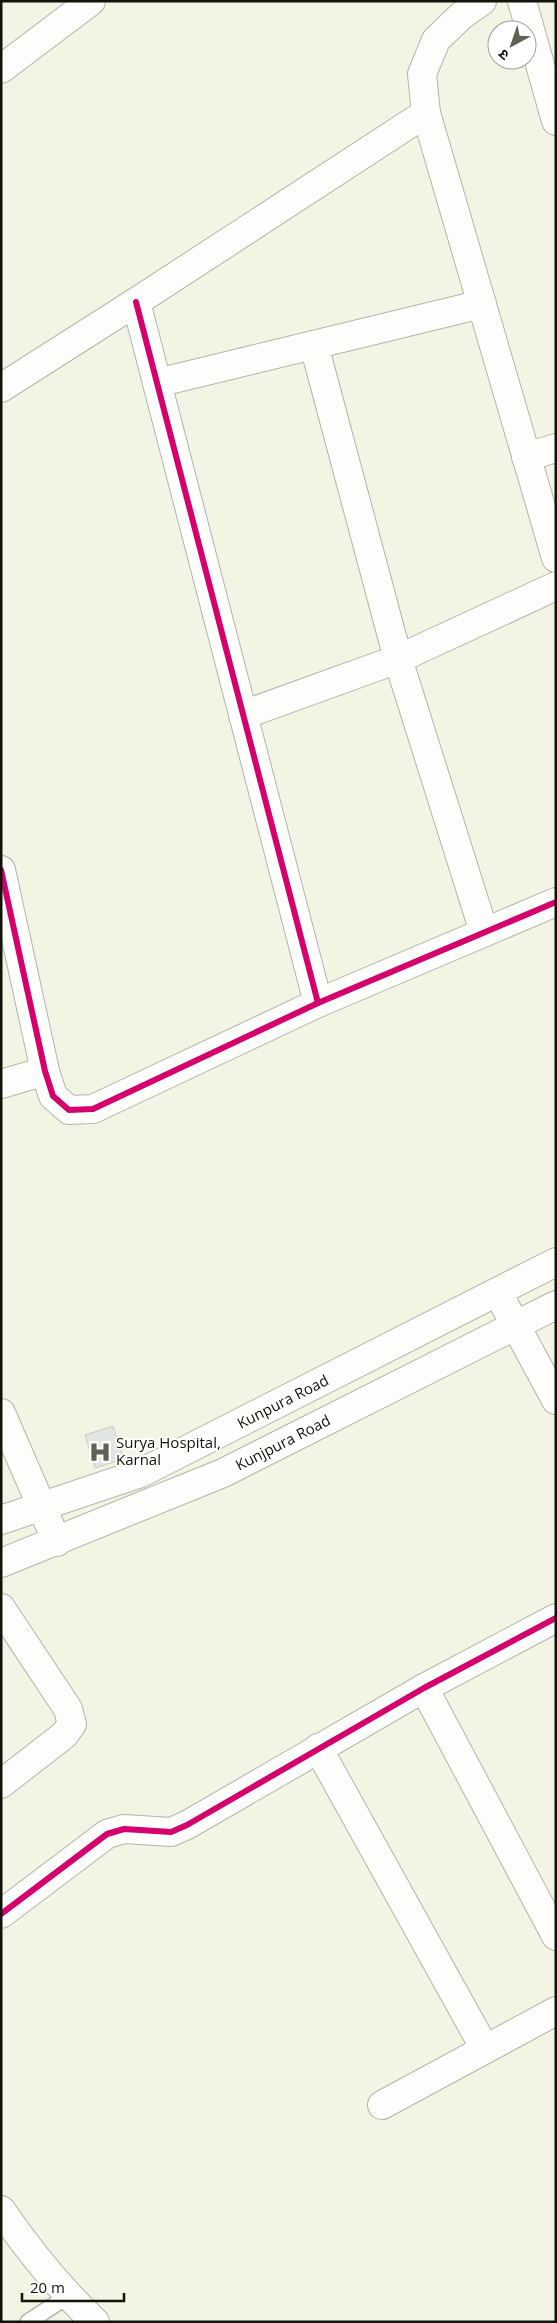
<svg xmlns="http://www.w3.org/2000/svg" width="557" height="2323" viewBox="0 0 557 2323" font-family="'Open Sans','Noto Sans Devanagari',sans-serif">
<style>
.building{fill:#e2e6e3;stroke:#c8ccc9}
.lines{fill:none;stroke-linecap:round;stroke-linejoin:round}
.service-casing{stroke:#b2b5a8;stroke-width:18}
.minor-casing{stroke:#b2b5a8;stroke-width:30}
.tertiary-casing{stroke:#b2b5a8;stroke-width:30}
.service{stroke:#fdfefb;stroke-width:15}
.minor{stroke:#fdfefb;stroke-width:28}
.tertiary{stroke:#fdfefb;stroke-width:28}
.cycleway-casing{stroke:#fff;stroke-width:9}
.cycleway{stroke:#d6006c;stroke-width:6}
.labels{text-anchor:middle;stroke-width:4;stroke-linejoin:round;paint-order:stroke}
.street-label{font-size:15px;fill:#111309;stroke:#fff}
.poi-label{font-size:15px;fill:#111309;stroke:#fff;text-anchor:start}
</style>
<rect width="100%" height="100%" fill="#f2f5e4"/>
<polygon class="building" points="113,1426 124,1459 95,1468 85,1435"/>
<g class="lines">
<g class="service-casing">
<polyline id="service" points="28,2322 68,2296"/>
</g>
<g class="minor-casing">
<g id="minor">
<polyline points="482,1 462,15 436,40 422,74 426,113 556,558"/>
<polyline points="522,1 556,121"/>
<polyline points="1,69 91,1"/>
<polyline points="136,302 318,1003"/>
<polyline points="314,345 398,659 484,932"/>
<polyline points="157,383 482,304"/>
<polyline points="1,388 136,302 426,113"/>
<polyline points="526,457 556,448"/>
<polyline points="243,715 398,659 556,586"/>
<polyline points="1,870 45,1071 53,1096 69,1110 93,1109 318,1003 556,902"/>
<polyline points="1,1084 45,1071"/>
<polyline points="498,1293 556,1400"/>
<polyline points="1,1413 57,1542"/>
<polyline points="1,1608 68,1709 72,1724 64,1735 1,1784"/>
<polyline points="424,1688 556,1936"/>
<polyline points="318,1748 485,2049"/>
<polyline points="1,1914 107,1834 124,1829 171,1832 187,1825 424,1688 556,1618"/>
<polyline points="382,2105 556,2011"/>
<path d="M1,2210C29,2251 59,2288 95,2322"/>
</g>
</g>
<g class="tertiary-casing">
<g id="tertiary">
<polyline points="1,1520 141,1473 556,1262"/>
<polyline points="1,1563 223,1473 556,1305"/>
</g>
</g>
<use href="#service" class="service"/>
<use href="#minor" class="minor"/>
<use href="#tertiary" class="tertiary"/>
<g class="cycleway-casing">
<g id="cycleway">
<polyline points="136,302 318,1003"/>
<polyline points="1,870 45,1071 53,1096 69,1110 93,1109 318,1003 556,902"/>
<polyline points="1,1914 107,1834 124,1829 171,1832 187,1825 424,1688 556,1618"/>
</g>
</g>
<use href="#cycleway" class="cycleway"/>
</g>
<defs>
<g id="hospital-bare" transform="scale(1.725)"><path d="M-5-5h3v3.5h4V-5h3V5h-3V1.5h-4V5h-3Z" fill="#606256" stroke="#fff" stroke-width="2.5" paint-order="stroke"/></g>
</defs>
<g fill-rule="evenodd">
<use href="#hospital-bare" x="100" y="1452"/>
</g>
<g class="labels">
<g class="street-label">
<text transform="translate(283 1402) rotate(-27)" y="5">Kunpura Road</text>
<text transform="translate(283 1443) rotate(-27)" y="5">Kunjpura Road</text>
</g>
<g class="poi-label">
<text x="116" y="1448">Surya Hospital,<tspan x="116" dy="17">Karnal</tspan></text>
</g>
</g>
<rect width="557" height="2323" fill="none" stroke="#111309" stroke-width="5"/>
<g transform="translate(512 45) rotate(220)"><circle r="24" fill="#ffffff" stroke="#a0a19d"/>
<path d="M0-4L9 19L0 12L-9 19Z" fill="#606256"/>
<text y="-8" font-size="14" font-weight="bold" text-anchor="middle" fill="#111309">उ</text>
</g>
<path d="M22 2293v8h102v-8" fill="none" stroke="#111309" stroke-width="2.5"/>
<text x="30" y="2293" font-size="15" fill="#111309" stroke="#ffffff" stroke-width="4" paint-order="stroke">20 m</text>
</svg>
